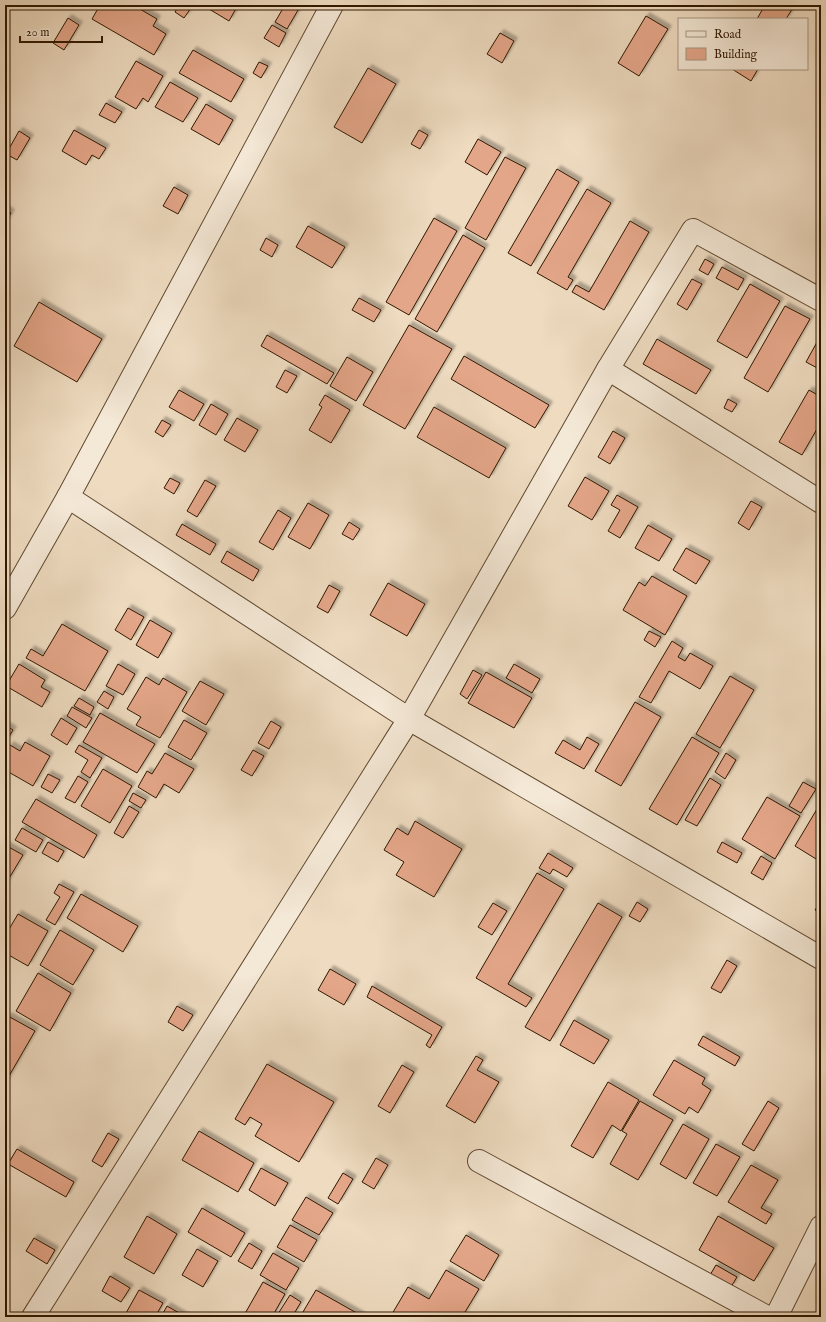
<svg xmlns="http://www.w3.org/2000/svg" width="826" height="1322" viewBox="0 0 826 1322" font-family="'IM FELL English',serif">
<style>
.building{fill:#e4a689;stroke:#301800;filter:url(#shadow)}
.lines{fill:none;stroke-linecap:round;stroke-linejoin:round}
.street-casing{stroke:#604930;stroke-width:24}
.street{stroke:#f4e8d6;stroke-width:22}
</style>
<defs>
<filter id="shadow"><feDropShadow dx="3.5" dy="-3.5" stdDeviation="1" flood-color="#0004"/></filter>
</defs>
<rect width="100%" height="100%" fill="#eedbc0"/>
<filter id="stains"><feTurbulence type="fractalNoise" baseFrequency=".005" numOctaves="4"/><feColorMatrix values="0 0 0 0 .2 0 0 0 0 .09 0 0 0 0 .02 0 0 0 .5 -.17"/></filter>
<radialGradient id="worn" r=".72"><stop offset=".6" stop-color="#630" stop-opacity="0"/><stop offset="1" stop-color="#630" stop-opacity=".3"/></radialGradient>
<g class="building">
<polygon points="100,5 133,5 157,19 153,26 166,34 154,55 92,19"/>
<polygon points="179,5 186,5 191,8 184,18 175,12"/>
<polygon points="204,5 238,5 229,21 204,6"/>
<polygon points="285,5 301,5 287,29 275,22"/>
<polygon points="765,5 792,5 794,6 786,19 757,19"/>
<polygon points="646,16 668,29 639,76 618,63"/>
<polygon points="68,18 79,25 64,50 53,43"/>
<polygon points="272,25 286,33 279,47 264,38"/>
<polygon points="500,33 514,41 502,63 487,54"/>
<polygon points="193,50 244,79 231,102 179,73"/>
<polygon points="136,61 163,76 148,102 143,98 136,109 115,97"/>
<polygon points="259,62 268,66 261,78 253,73"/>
<polygon points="368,68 396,84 362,143 334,127"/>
<polygon points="732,69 758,69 751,81"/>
<polygon points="170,82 198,98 183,122 155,107"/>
<polygon points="106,103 122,112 115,123 99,115"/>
<polygon points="206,104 233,120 219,145 191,129"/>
<polygon points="74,130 106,148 99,159 92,155 86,165 62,151"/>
<polygon points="419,130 428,135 420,149 411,144"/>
<polygon points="19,131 30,138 17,160 6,154"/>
<polygon points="478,139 501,152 487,175 465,162"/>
<polygon points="505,157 526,168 486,240 465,228"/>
<polygon points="557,169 579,182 531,266 508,253"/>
<polygon points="174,187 188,195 178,214 163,206"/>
<polygon points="587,189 611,203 568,277 573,280 567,290 537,273"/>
<polygon points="5,209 11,213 5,223"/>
<polygon points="434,218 457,231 409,315 386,302"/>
<polygon points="630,221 649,232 604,310 572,292 576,285 589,292"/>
<polygon points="308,226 345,247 332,268 296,247"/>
<polygon points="463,235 485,248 437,332 415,319"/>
<polygon points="266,238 278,245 272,257 260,250"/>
<polygon points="705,259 714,264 708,275 699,270"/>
<polygon points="722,267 744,279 738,290 716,278"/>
<polygon points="692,279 702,284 687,310 677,304"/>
<polygon points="750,284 780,301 747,358 717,341"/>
<polygon points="359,298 381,310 374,322 352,310"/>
<polygon points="39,302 102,339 77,382 14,346"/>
<polygon points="785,306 810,319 768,392 744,378"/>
<polygon points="409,325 452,349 405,429 363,405"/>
<polygon points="267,335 334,373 327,384 261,346"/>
<polygon points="821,335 821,370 806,362"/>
<polygon points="657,339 711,370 696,394 643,364"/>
<polygon points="464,356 549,405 535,428 451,379"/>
<polygon points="347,357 373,372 356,401 330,386"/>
<polygon points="285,370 297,376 287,393 276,387"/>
<polygon points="179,390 204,404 194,421 169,407"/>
<polygon points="809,390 821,397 821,422 802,455 779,442"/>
<polygon points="325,395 350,410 331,443 309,430 322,407 319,405"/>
<polygon points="728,399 737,404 732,412 724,408"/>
<polygon points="211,404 228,414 216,435 199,425"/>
<polygon points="434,407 506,448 489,478 417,437"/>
<polygon points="237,418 258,430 245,452 224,440"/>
<polygon points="162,420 171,425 163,437 155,432"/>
<polygon points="613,431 625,438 610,464 598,457"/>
<polygon points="585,477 609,491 592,520 568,506"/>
<polygon points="170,478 180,483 174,494 164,488"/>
<polygon points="205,480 216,486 197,517 187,511"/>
<polygon points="617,495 638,507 620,538 608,531 620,510 611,505"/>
<polygon points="751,501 762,507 749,530 738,523"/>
<polygon points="308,503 329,515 310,549 288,537"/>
<polygon points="278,510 291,518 273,550 259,542"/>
<polygon points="349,522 360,529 353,540 342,534"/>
<polygon points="182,524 216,544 210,555 176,535"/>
<polygon points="648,525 672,539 659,561 635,548"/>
<polygon points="686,548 710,561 696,584 673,570"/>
<polygon points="227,551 259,570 253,581 221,562"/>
<polygon points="652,576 687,596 665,635 623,610 639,582 645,586"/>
<polygon points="388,583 425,604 407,636 370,615"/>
<polygon points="329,585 340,591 328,613 317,607"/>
<polygon points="128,608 144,617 131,640 115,630"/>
<polygon points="150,620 172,633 158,658 136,645"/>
<polygon points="62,624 108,651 85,691 26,658 31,649 43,656"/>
<polygon points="649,631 661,637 655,647 644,640"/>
<polygon points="672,641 683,648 678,657 685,661 690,653 713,666 700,689 669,671 651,703 639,697"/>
<polygon points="19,664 45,680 41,687 50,692 42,707 6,686"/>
<polygon points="118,664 135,674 123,695 106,686"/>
<polygon points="514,664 540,679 532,693 506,678"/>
<polygon points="473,670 482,675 467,699 460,694"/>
<polygon points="486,672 532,698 514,728 468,703"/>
<polygon points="730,676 754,690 720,748 696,734"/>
<polygon points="146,677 159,685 163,678 187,692 160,738 136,725 141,717 127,709"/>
<polygon points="200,681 224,694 206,725 182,711"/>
<polygon points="104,691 114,697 108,709 97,702"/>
<polygon points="79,698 94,707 90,715 74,706"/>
<polygon points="635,702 661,717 621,786 595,771"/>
<polygon points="72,707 92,718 86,728 67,716"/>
<polygon points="100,713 155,744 137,773 83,742"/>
<polygon points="61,718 77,728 67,745 51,735"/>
<polygon points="184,720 207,733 191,760 168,747"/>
<polygon points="271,721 281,727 269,749 258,743"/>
<polygon points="5,725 13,730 7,740 5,739"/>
<polygon points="587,737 599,744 584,769 555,753 563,740 580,750"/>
<polygon points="692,737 719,753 677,825 649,809"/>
<polygon points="25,742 50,756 33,786 5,770 5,754 10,745 20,751"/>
<polygon points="79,745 102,758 90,778 81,772 88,760 75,752"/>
<polygon points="253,750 264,756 252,776 241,770"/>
<polygon points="165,753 194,769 179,793 164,784 156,798 138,787 147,771 152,774"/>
<polygon points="726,753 736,760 725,779 715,772"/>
<polygon points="103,769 132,786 110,823 81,806"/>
<polygon points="48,774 60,780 52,793 41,787"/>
<polygon points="78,776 88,782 75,803 65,798"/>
<polygon points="710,778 721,785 697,826 685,820"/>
<polygon points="803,782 816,789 801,813 789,806"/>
<polygon points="133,793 146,800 141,808 129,801"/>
<polygon points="767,797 800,816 775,859 742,839"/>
<polygon points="36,799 97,835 84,858 22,822"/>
<polygon points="820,804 821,805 821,862 795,846"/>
<polygon points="129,806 139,812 123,838 114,833"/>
<polygon points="415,821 462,849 434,897 396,875 404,862 384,850 397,828 408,835"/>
<polygon points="22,828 43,840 36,852 15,840"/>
<polygon points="48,842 64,851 58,862 42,853"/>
<polygon points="722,842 742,853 737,863 717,852"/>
<polygon points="5,845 23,855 5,885"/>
<polygon points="548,853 573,868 567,877 553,869 550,874 539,868"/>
<polygon points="761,856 772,863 763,880 751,873"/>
<polygon points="537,873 564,889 508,984 532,998 526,1007 476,978"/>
<polygon points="59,884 74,892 55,925 46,920 60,897 54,893"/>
<polygon points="81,894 138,926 123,952 67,918"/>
<polygon points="821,901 821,913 815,910"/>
<polygon points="637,902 648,909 640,922 629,916"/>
<polygon points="493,903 507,911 492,935 478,927"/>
<polygon points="598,903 622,917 550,1041 525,1027"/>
<polygon points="18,914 48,931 28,966 5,953 5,936"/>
<polygon points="60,930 94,950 73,985 40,965"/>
<polygon points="727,960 737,966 721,993 711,988"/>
<polygon points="330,969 356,984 344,1005 318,990"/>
<polygon points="38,973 71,993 50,1031 16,1011"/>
<polygon points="372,986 442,1027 430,1048 426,1045 432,1035 367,997"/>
<polygon points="177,1006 193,1015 183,1031 168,1022"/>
<polygon points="8,1016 35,1031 5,1083 5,1021"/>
<polygon points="574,1020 609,1040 594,1064 560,1045"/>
<polygon points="703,1036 740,1057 735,1066 698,1045"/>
<polygon points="476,1056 483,1060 477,1070 499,1082 475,1123 446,1106"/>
<polygon points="674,1060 705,1078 702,1084 711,1090 698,1113 689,1107 685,1114 653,1095"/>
<polygon points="267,1064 334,1102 299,1162 255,1136 262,1124 250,1117 245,1125 235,1119"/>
<polygon points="402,1065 414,1072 390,1113 378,1106"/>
<polygon points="608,1082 639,1100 621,1131 612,1125 593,1158 571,1146"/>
<polygon points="640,1101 673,1120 638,1180 610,1164 627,1134 622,1131"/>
<polygon points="768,1101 779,1108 754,1151 742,1144"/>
<polygon points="683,1124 709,1139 686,1179 660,1164"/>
<polygon points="199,1131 254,1163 238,1192 182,1160"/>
<polygon points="108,1133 119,1139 102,1167 92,1161"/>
<polygon points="716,1144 740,1157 717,1196 693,1183"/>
<polygon points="17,1149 74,1182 66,1197 8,1164"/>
<polygon points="376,1158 388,1165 374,1189 362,1182"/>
<polygon points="751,1165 778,1180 761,1208 772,1214 766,1224 728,1202"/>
<polygon points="261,1168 288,1183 275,1206 249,1190"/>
<polygon points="343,1173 353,1179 338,1204 328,1198"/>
<polygon points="306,1197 333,1213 319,1235 292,1220"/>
<polygon points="202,1208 245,1233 231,1257 188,1232"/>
<polygon points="147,1216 177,1234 154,1274 124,1257"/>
<polygon points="718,1216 774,1248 754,1281 699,1250"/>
<polygon points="290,1225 317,1240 304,1262 277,1247"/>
<polygon points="466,1235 499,1255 484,1281 450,1261"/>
<polygon points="34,1238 55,1250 47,1264 26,1251"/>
<polygon points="249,1243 262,1251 252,1269 238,1261"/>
<polygon points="197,1249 218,1261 203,1287 182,1275"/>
<polygon points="273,1253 299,1268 286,1290 260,1275"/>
<polygon points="716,1265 737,1277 731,1287 710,1275"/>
<polygon points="446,1270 479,1289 462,1317 398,1317 392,1314 408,1287 429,1299"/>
<polygon points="110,1276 130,1288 121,1302 102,1291"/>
<polygon points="263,1282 285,1294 272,1317 243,1317"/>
<polygon points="139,1290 163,1303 155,1317 133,1317 126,1313"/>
<polygon points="316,1290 362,1316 361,1317 300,1317"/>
<polygon points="290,1295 301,1302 292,1317 276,1317"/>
<polygon points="167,1306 186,1317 161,1317"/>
</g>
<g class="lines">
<g class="street-casing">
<g id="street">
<polyline points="608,369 821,502"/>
<polyline points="68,497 409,719 821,958"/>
<polyline points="5,608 68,497 332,5"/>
<polyline points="479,1161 767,1317"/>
<polyline points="33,1317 409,719 608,369 693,230 821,300"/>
<polyline points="776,1317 821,1227"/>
</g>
</g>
<use href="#street" class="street"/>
</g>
<rect width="826" height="1322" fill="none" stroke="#eedbc0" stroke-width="20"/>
<rect x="6" y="6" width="814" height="1310" fill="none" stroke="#301800" stroke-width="2"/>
<rect x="10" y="10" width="806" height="1302" fill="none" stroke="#301800"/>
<rect x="678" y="18" width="130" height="52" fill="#f4e8d6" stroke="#a69580"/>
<rect x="686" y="31" width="20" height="6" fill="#f4e8d6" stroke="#a69580"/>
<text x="714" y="38" font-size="12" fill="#301800">Road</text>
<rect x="686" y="48" width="20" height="12" fill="#e4a689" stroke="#a69580"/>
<text x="714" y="58" font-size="12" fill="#301800">Building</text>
<path d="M20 36v6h82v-6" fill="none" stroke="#301800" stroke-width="2"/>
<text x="26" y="36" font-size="12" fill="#301800" stroke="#f4e8d6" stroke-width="3" paint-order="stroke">20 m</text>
<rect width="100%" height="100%" filter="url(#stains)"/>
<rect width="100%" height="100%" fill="url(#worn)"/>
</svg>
